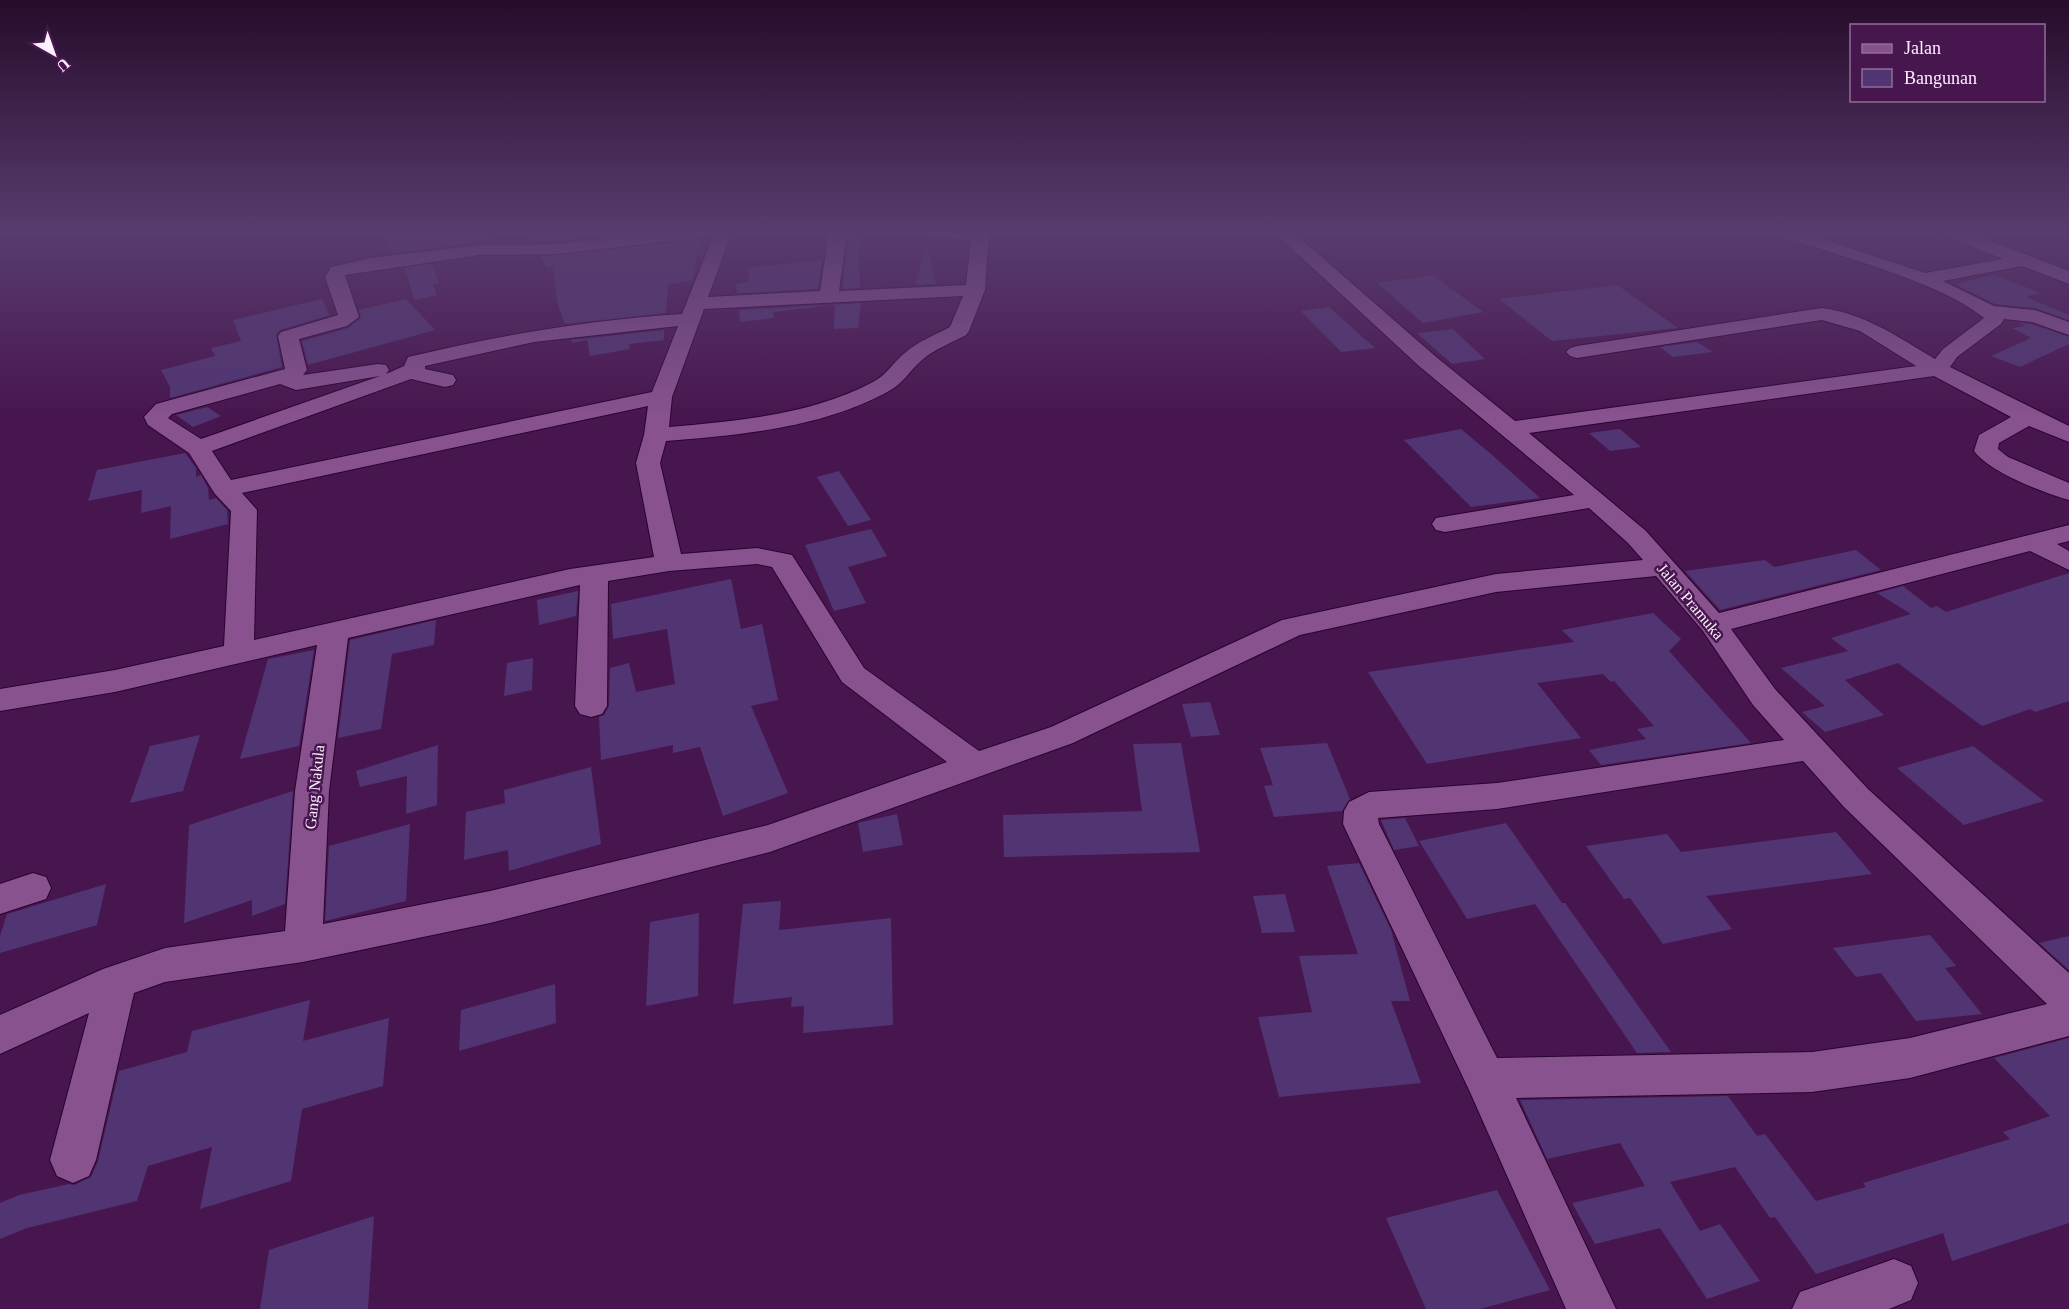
<svg xmlns="http://www.w3.org/2000/svg" width="2069" height="1309" viewBox="0 0 2069 1309" font-family="'Times New Roman',serif">
<style>
.building{fill:#503572}
.lines{fill:none;stroke-linecap:round;stroke-linejoin:round}
.minor-casing{stroke:#29042e;stroke-width:2}
.minor{fill:#87528e;fill-rule:evenodd}
.labels{text-anchor:middle;stroke-width:5;stroke-linejoin:round;paint-order:stroke}
.street-label{font-size:16px;fill:#fcf0fe;stroke:#48164f}
</style>
<rect width="100%" height="100%" fill="#48164f"/>
<g class="building">
<polygon points="381,232 489,232 490,240 394,253"/>
<polygon points="525,232 646,232 532,242"/>
<polygon points="849,232 858,232 860,288 842,289"/>
<polygon points="926,239 936,284 916,285"/>
<polygon points="699,240 693,280 668,285 666,313 565,324 557,302 553,266 547,267 540,256"/>
<polygon points="822,260 818,289 737,293 736,284 749,282 748,268"/>
<polygon points="432,264 439,283 433,284 437,295 414,300 405,268"/>
<polygon points="1433,275 1483,312 1423,323 1377,283"/>
<polygon points="1995,275 2040,293 2026,297 2069,315 2069,320 2035,308 1995,304 1955,284"/>
<polygon points="1617,285 1678,328 1552,341 1499,299"/>
<polygon points="322,299 330,315 280,330 276,335 282,367 170,398 170,387 161,370 215,356 211,348 241,341 233,320"/>
<polygon points="406,299 435,330 308,365 302,341 348,328 361,318 359,310"/>
<polygon points="861,303 858,328 834,329 835,307 832,305 773,312 774,318 740,322 739,310"/>
<polygon points="1329,307 1375,348 1341,352 1301,311"/>
<polygon points="2019,323 2031,324 2069,337 2069,344 2020,367 1991,356 2031,338 2012,328 2025,326"/>
<polygon points="1453,329 1485,359 1452,364 1417,333"/>
<polygon points="664,330 664,340 629,344 630,349 590,356 587,340 572,343 571,340"/>
<polygon points="1697,342 1713,352 1673,357 1660,347"/>
<polygon points="207,407 221,416 193,427 176,415"/>
<polygon points="1461,429 1491,454 1540,498 1471,507 1404,440"/>
<polygon points="1620,429 1641,447 1610,451 1589,433"/>
<polygon points="185,453 196,468 196,477 201,475 208,488 209,500 216,498 227,510 228,524 170,539 171,506 141,513 142,490 88,501 97,470"/>
<polygon points="839,471 871,520 848,526 817,477"/>
<polygon points="871,529 887,556 848,567 866,603 834,611 805,545"/>
<polygon points="1856,550 1881,570 1720,610 1685,571 1765,560 1774,567"/>
<polygon points="2069,573 2069,701 2035,712 2030,709 1982,726 1898,663 1845,680 1884,715 1825,732 1802,712 1825,706 1781,668 1848,651 1831,638 1911,614 1877,593 1903,586 1931,608 1937,606 1946,612"/>
<polygon points="731,579 741,629 762,624 778,700 751,706 788,793 723,816 700,747 673,753 673,745 601,760 599,717 604,715 609,706 610,668 629,663 636,692 675,684 667,629 613,639 611,604"/>
<polygon points="578,591 576,616 539,625 537,600"/>
<polygon points="1653,613 1681,639 1669,651 1751,743 1601,765 1589,750 1646,739 1637,729 1654,726 1614,681 1611,682 1603,674 1537,683 1581,738 1427,764 1368,672 1574,642 1562,630"/>
<polygon points="436,620 434,645 392,654 381,729 338,738 350,640"/>
<polygon points="314,650 299,746 240,759 268,659"/>
<polygon points="533,658 532,690 504,696 507,663"/>
<polygon points="1210,702 1220,735 1191,737 1182,704"/>
<polygon points="200,735 183,791 130,803 150,746"/>
<polygon points="1181,743 1200,852 1004,857 1003,815 1142,811 1133,744"/>
<polygon points="1327,743 1350,799 1342,811 1274,817 1264,786 1273,785 1260,748"/>
<polygon points="438,745 437,805 406,814 407,776 360,787 356,771"/>
<polygon points="1973,746 2044,801 1964,825 1897,768"/>
<polygon points="591,767 601,844 509,871 508,850 464,860 466,812 505,803 504,790"/>
<polygon points="293,791 285,904 252,916 252,900 184,923 189,825"/>
<polygon points="897,814 903,845 863,852 858,823"/>
<polygon points="1405,818 1419,846 1394,850 1381,820"/>
<polygon points="1506,823 1562,903 1565,903 1671,1052 1637,1053 1535,904 1467,919 1419,841"/>
<polygon points="410,824 406,901 325,921 329,846"/>
<polygon points="1836,832 1872,874 1706,896 1732,929 1663,944 1630,898 1624,899 1586,846 1667,834 1681,852"/>
<polygon points="1359,863 1391,930 1410,1001 1391,1001 1421,1083 1279,1097 1258,1017 1312,1012 1299,956 1358,954 1327,866"/>
<polygon points="106,884 97,925 0,953 0,936 7,914"/>
<polygon points="1285,894 1295,932 1262,933 1253,896"/>
<polygon points="781,901 779,930 891,918 893,1025 803,1033 804,1006 791,1007 792,997 733,1004 743,904"/>
<polygon points="699,913 698,996 646,1006 650,922"/>
<polygon points="1930,935 1956,966 1945,968 1982,1014 1916,1021 1881,973 1856,977 1833,948"/>
<polygon points="2069,936 2069,970 2039,943"/>
<polygon points="555,984 556,1023 459,1051 461,1010"/>
<polygon points="310,1000 303,1041 389,1018 383,1086 302,1109 291,1181 200,1209 212,1147 148,1166 137,1201 27,1228 0,1239 0,1203 19,1195 69,1184 74,1185 91,1177 98,1161 119,1071 187,1052 192,1031"/>
<polygon points="2069,1038 2069,1223 1952,1261 1943,1233 1816,1274 1775,1217 1770,1218 1735,1167 1670,1182 1700,1231 1720,1224 1760,1281 1707,1299 1660,1228 1595,1244 1572,1203 1645,1186 1620,1143 1547,1159 1520,1100 1728,1096 1757,1136 1765,1134 1816,1201 1866,1187 1863,1183 2010,1139 2003,1132 2050,1116 1994,1058"/>
<polygon points="1497,1190 1550,1290 1480,1309 1426,1309 1386,1218"/>
<polygon points="374,1216 368,1309 260,1309 269,1250"/>
</g>
<g class="lines">
<g class="minor-casing">
<g id="minor">
<path d="M663,232H732L708,297L820,291L829,232H847L839,291L966,285L971,239L923,237L914,232H989L985,290L969,331L966,335C951,343 935,349 922,360C910,370 903,384 889,391C823,428 740,435 666,441L660,463L681,554L757,548L792,555L864,668L979,751L1051,727L1282,620L1496,574L1643,560L1628,543L1589,508L1445,532L1436,530L1432,524L1436,518L1574,495L1419,366L1274,232H1293L1435,356L1515,421L1916,366L1860,331L1822,320L1577,358L1570,356L1566,352L1570,348L1577,346L1822,308C1866,314 1898,337 1935,359L1943,349L1984,318C1941,282 1836,255 1780,236L1777,232H1802L1925,273L2003,259L1946,236L1943,232H1967L2069,271V284L2022,266L1943,281L1994,306L2035,310L2069,322V335L2032,322L2004,319L2001,324L1957,357L1950,367L2069,426V442L2029,426L1999,443L1998,449L2008,457L2069,483V500C2044,493 1989,472 1974,451L1979,435L2011,417L1934,376L1529,433L1646,531L1719,613L2069,525V541L2057,544L2069,551V570L2030,551L1731,629L1775,689L1868,789L2069,973V1036L1910,1078L1812,1092L1516,1098L1616,1309H1566L1470,1092L1343,824L1344,811L1349,802L1369,792L1497,783L1784,740L1753,705L1703,631L1656,576L1496,592L1300,635L1073,743L770,852L490,923L303,962L165,982L134,993L96,1160L89,1176L73,1183L57,1176L50,1160L89,1013L0,1054V1015L103,969L165,948L285,931L295,791L317,645L115,692L0,711V689L115,670L224,646L231,511L215,494L189,453L148,425L144,417L156,404L285,369L278,336L281,332L338,315L325,277L331,267L371,258L479,245L558,244ZM714,234L682,314C590,320 499,335 408,357L404,366L386,374L389,370L386,365L378,364L303,375L307,370L299,339L347,326L359,317L345,275L479,255L558,254L706,237ZM963,296L950,327C935,335 919,341 906,352C894,361 887,375 873,382C811,415 737,421 669,427L672,397L704,309ZM678,326L652,392L231,480L212,451L411,379L445,387L453,385L456,380L453,375L425,369V366L534,342ZM380,376L201,439L168,418L172,414L280,384L296,390ZM648,406L644,435L636,463L654,557L570,569L254,640L257,510L242,493ZM757,564L772,567L842,682L947,762L768,825L490,891L323,924L329,791L348,638L580,585L575,706L580,714L591,717L602,714L607,706L608,581L669,571ZM1803,761L1844,807L2047,1004L1910,1038L1812,1052L1497,1058L1379,824L1378,818L1497,809Z"/>
<polygon points="33,873 46,877 51,888 46,899 0,914 0,884"/>
<polygon points="1894,1259 1911,1266 1918,1283 1911,1300 1889,1309 1792,1309 1800,1292"/>
</g>
</g>
<use href="#minor" class="minor"/>
</g>
<linearGradient id="sky" x2="0" y2="1"><stop stop-color="#280c2b"/><stop offset="0.56" stop-color="#583c6e"/><stop offset="1" stop-color="#583c6e" stop-opacity="0"/></linearGradient>
<rect width="2069" height="415" fill="url(#sky)"/>
<g class="labels">
<g class="street-label">
<text transform="translate(1691 601) rotate(50)" y="6">Jalan Pramuka</text>
<text transform="translate(314 787) rotate(-84)" y="6">Gang Nakula</text>
</g>
</g>
<rect x="1850" y="24" width="195" height="78" fill="#48164f" stroke="#906d95" stroke-width="1.5"/>
<rect x="1862" y="44" width="30" height="9" fill="#87528e" stroke="#906d95" stroke-width="1.5"/>
<text x="1904" y="54" font-size="18" fill="#fcf0fe">Jalan</text>
<rect x="1862" y="69" width="30" height="18" fill="#503572" stroke="#906d95" stroke-width="1.5"/>
<text x="1904" y="84" font-size="18" fill="#fcf0fe">Bangunan</text>
<g transform="translate(54 54) rotate(140)" stroke="#48164f" stroke-width="4.5" paint-order="stroke">
<path d="M0-4.5L10 22L0 15L-10 22Z" fill="#fcf0fe"/>
<text y="-9" font-size="16" font-weight="bold" text-anchor="middle" fill="#fcf0fe">U</text>
</g>
</svg>
